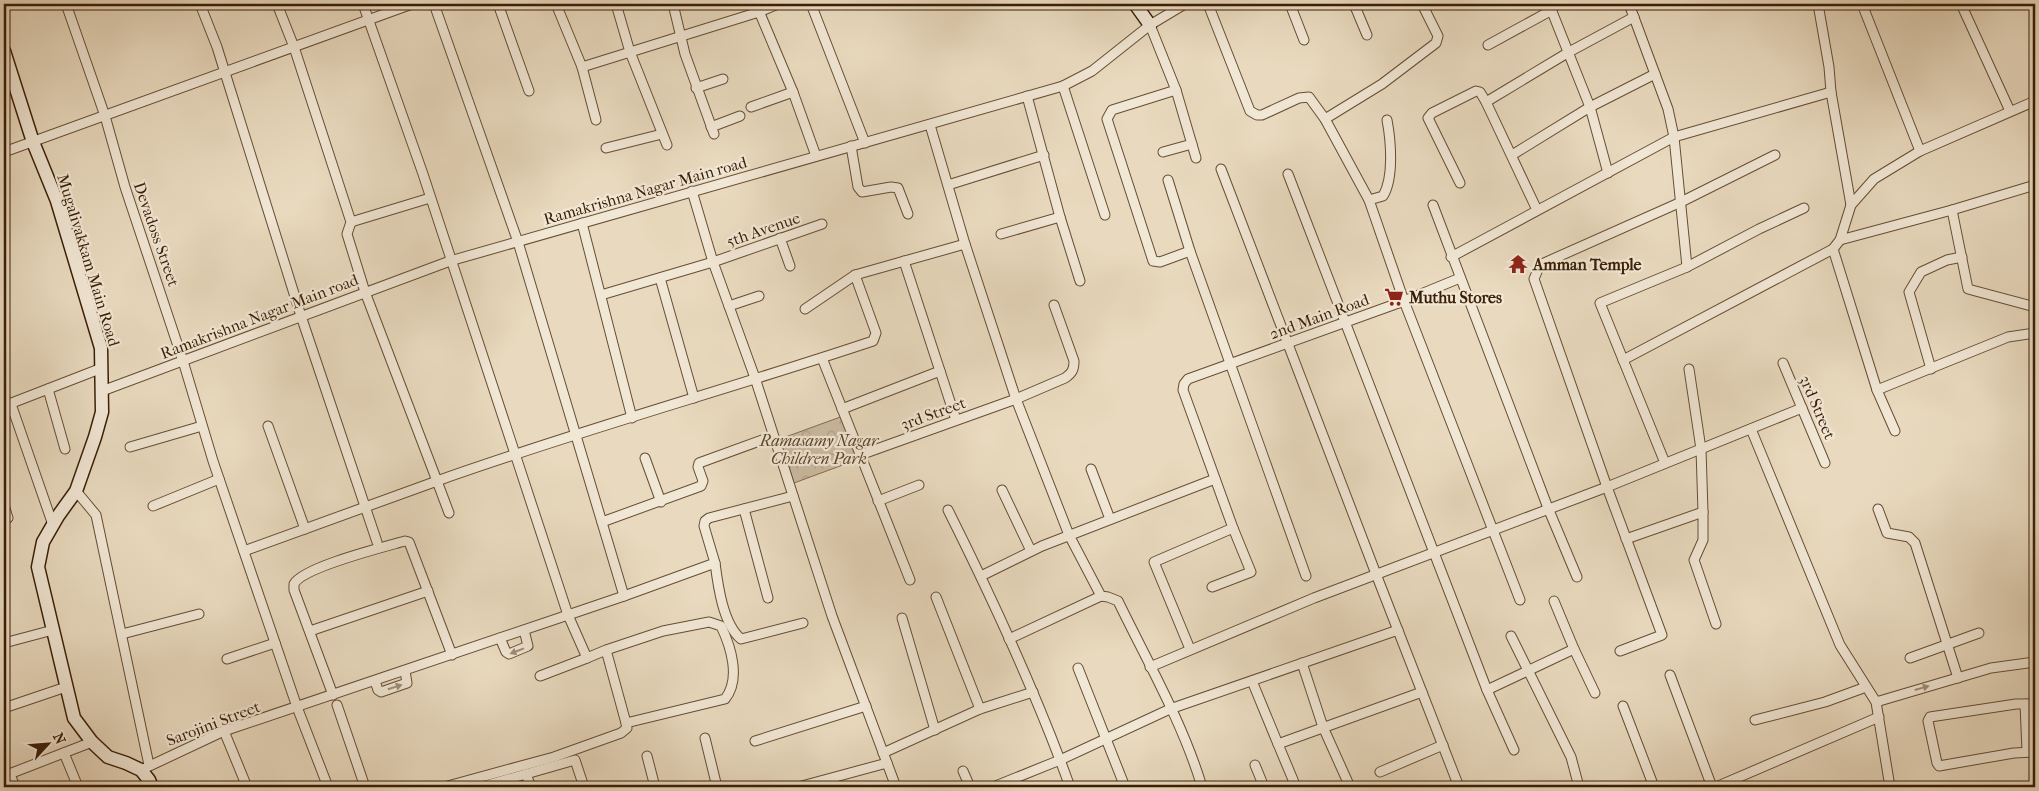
<svg xmlns="http://www.w3.org/2000/svg" width="2039" height="791" viewBox="0 0 2039 791" font-family="'IM FELL French Canon',serif">
<style>
.park{fill:url(#park-crowns);stroke:#826c53}
.lines{fill:none;stroke-linecap:round;stroke-linejoin:round}
.street-casing{stroke:#664d34;stroke-width:11}
.secondary-casing{stroke:#3a1e06;stroke-width:15}
.street{stroke:#f1e7d5;stroke-width:9}
.secondary{stroke:#f1e7d5;stroke-width:12}
.oneway{fill:#9f8d78}
.labels{text-anchor:middle;stroke-width:4.5;stroke-linejoin:round;paint-order:stroke}
.street-label{font-size:16px;fill:#3a1e06;stroke:#f1e7d5}
.poi-label{font-size:16px;font-weight:bold;fill:#3a1e06;stroke:#f1e7d5;text-anchor:start}
.park-label{font-size:16px;font-style:italic;fill:#5e452c;stroke:#f1e7d5}
</style>
<defs>
<pattern id="park-crowns" width="20" height="18" patternUnits="userSpaceOnUse" patternTransform="scale(1.25)"><rect width="20" height="18" fill="#cbbaa0"/><path d="M2 6a3 3 0 1 1 6 0M12 15a3 3 0 1 1 6 0" fill="none" stroke="#af9f88"/></pattern>
</defs>
<rect width="100%" height="100%" fill="#e9dabf"/>
<filter id="stains"><feTurbulence type="fractalNoise" baseFrequency=".004" numOctaves="4"/><feColorMatrix values="0 0 0 0 .2 0 0 0 0 .09 0 0 0 0 .02 0 0 0 .5 -.17"/></filter>
<radialGradient id="worn" r=".72"><stop offset=".6" stop-color="#630" stop-opacity="0"/><stop offset="1" stop-color="#630" stop-opacity=".3"/></radialGradient>
<polygon class="park" points="843,416 859,459 794,483 780,439"/>
<g class="lines">
<g class="street-casing">
<g id="street">
<polyline points="66,4 105,116 125,187 183,361 213,461 297,707 328,787"/>
<polyline points="200,4 217,47 301,316 377,542"/>
<path d="M277,4L294,47L351,222L347,234L365,292L437,481C580,430 726,390 870,342L873,341L876,333L855,275L965,244"/>
<polyline points="363,4 423,174 568,615 624,596 518,242 434,4"/>
<polyline points="498,4 529,91"/>
<polyline points="556,4 582,67 759,12 778,4"/>
<polyline points="616,4 630,52 667,145"/>
<polyline points="673,4 685,54 714,134"/>
<polyline points="756,4 793,92 816,156"/>
<polyline points="811,4 865,143"/>
<polyline points="1208,4 1250,111 1257,115 1262,115 1299,98 1309,97 1325,119 1369,200 1404,301 1520,600"/>
<polyline points="1290,4 1304,40"/>
<polyline points="1354,4 1367,35"/>
<polyline points="1549,4 1590,107 1608,173"/>
<polyline points="1629,4 1668,109 1674,137 1687,267"/>
<polyline points="1818,4 1829,67 1831,92 1851,205"/>
<polyline points="1862,4 1920,151"/>
<polyline points="1961,4 2010,111"/>
<polyline points="1150,25 1176,90 1196,158"/>
<polyline points="1488,45 1552,10"/>
<polyline points="582,67 596,120"/>
<polyline points="1063,86 1105,215"/>
<polyline points="696,88 723,79"/>
<polyline points="1176,90 1112,110 1107,119 1153,261 1160,262 1190,251"/>
<polyline points="1027,96 1060,217 1080,281"/>
<polyline points="1486,102 1569,52 1634,17"/>
<polyline points="751,107 793,92"/>
<polyline points="1325,119 1382,84 1436,43 1438,36 1422,4"/>
<path d="M930,125L965,244L1016,399L1069,535L1101,596L1108,597L1118,601C1147,661 1183,723 1202,787"/>
<polyline points="711,127 740,116"/>
<polyline points="851,146 858,187 862,192 891,187 898,188 908,214"/>
<polyline points="606,148 662,134"/>
<polyline points="4,152 412,4"/>
<polyline points="1163,152 1192,144"/>
<polyline points="1512,155 1590,107 1655,74"/>
<polyline points="1221,169 1376,574 1459,787"/>
<polyline points="1288,174 1487,690 1514,750"/>
<polyline points="1168,180 1190,251 1306,576"/>
<polyline points="1460,183 1428,118 1432,113 1476,91 1480,92 1486,102 1537,210"/>
<polyline points="948,185 1044,155"/>
<polyline points="692,191 713,262 755,378 832,616 896,787"/>
<path d="M1369,200L1383,196C1394,178 1391,141 1387,120"/>
<polyline points="1433,205 1548,508 1577,577"/>
<polyline points="1952,210 1968,289 2035,307"/>
<polyline points="351,222 430,198"/>
<polyline points="582,223 632,418"/>
<polyline points="1001,234 1060,217"/>
<polyline points="780,238 790,266"/>
<polyline points="1840,240 1952,210 2035,185"/>
<polyline points="1451,257 1674,137 1831,92"/>
<polyline points="660,278 694,398"/>
<polyline points="601,295 713,262 822,224"/>
<polyline points="729,306 759,296"/>
<polyline points="805,309 855,275"/>
<polyline points="822,358 910,580"/>
<polyline points="1623,360 1833,249"/>
<polyline points="1783,363 1825,463"/>
<polyline points="1689,369 1701,449 1703,512 1703,540 1694,560 1716,624"/>
<polyline points="1931,369 1909,292 1921,272 1947,260 1962,257"/>
<polyline points="940,371 956,420"/>
<polyline points="48,389 65,449"/>
<polyline points="1877,390 2008,337 2035,333"/>
<polyline points="102,391 450,261 1063,86 1092,71 1150,25 1185,4"/>
<polyline points="11,404 53,525"/>
<polyline points="4,406 102,368"/>
<polyline points="842,409 940,371 904,261"/>
<polyline points="268,426 305,529"/>
<polyline points="1751,429 1840,645 1876,702 1890,787"/>
<polyline points="1895,431 1877,390 1833,249 1840,240 1851,205 1874,179 1920,151 2035,101"/>
<polyline points="130,447 202,426"/>
<path d="M860,455L1016,399L1065,378C1072,373 1074,370 1074,361L1054,305"/>
<polyline points="645,458 661,502"/>
<polyline points="1665,463 1600,303 1687,267 1759,229 1804,208"/>
<polyline points="1091,469 1110,519"/>
<polyline points="1002,490 1031,551"/>
<polyline points="76,491 96,515 149,765"/>
<polyline points="878,501 919,485"/>
<polyline points="4,505 8,518"/>
<polyline points="153,506 219,479"/>
<polyline points="744,509 768,598"/>
<polyline points="1878,509 1887,533 1909,537 1915,543 1958,678"/>
<path d="M948,510C993,600 1036,692 1070,787"/>
<polyline points="602,522 701,486 703,481 698,467 699,463 773,436"/>
<polyline points="1626,539 1703,512"/>
<polyline points="244,551 437,481 449,513"/>
<path d="M715,563C718,586 723,624 741,639L803,623"/>
<polyline points="981,576 1042,546 1215,479"/>
<polyline points="1212,587 1251,572 1233,528 1183,390 1184,384 1188,379 1404,301 1460,278"/>
<polyline points="624,596 715,563 704,526 705,521 709,518 793,496"/>
<polyline points="936,597 980,709"/>
<polyline points="1554,601 1574,649 1595,693"/>
<polyline points="902,618 935,730"/>
<polyline points="310,631 428,591"/>
<polyline points="122,634 199,614"/>
<polyline points="1511,636 1571,757 1579,787"/>
<polyline points="500,638 506,652 509,654 528,646 524,630"/>
<polyline points="1009,639 1101,596"/>
<polyline points="4,643 53,630"/>
<polyline points="1190,649 1154,562 1233,528"/>
<polyline points="1620,651 1662,635 1607,487 1534,279 1539,267 1544,263 1681,202 1775,155"/>
<polyline points="1910,658 1979,633"/>
<polyline points="227,659 275,643"/>
<polyline points="1302,663 1323,727 1350,787"/>
<polyline points="1150,667 1314,598 1607,487 1802,408"/>
<polyline points="1078,668 1125,787"/>
<polyline points="1670,675 1712,787"/>
<polyline points="540,676 587,658"/>
<polyline points="375,681 378,690 381,692 407,683 405,671"/>
<polyline points="1252,681 1278,744"/>
<polyline points="1487,690 1574,649"/>
<path d="M333,695L294,590V584C303,567 384,547 405,541L409,542L452,655"/>
<polyline points="1876,702 1991,668 2035,662"/>
<polyline points="2025,704 2027,751"/>
<polyline points="2035,704 2016,704 1930,717 1928,721 1937,763 1939,766 2014,753 2035,752"/>
<polyline points="337,705 365,787"/>
<polyline points="1623,706 1654,787"/>
<polyline points="4,708 66,687"/>
<polyline points="1755,720 1825,702 1866,687"/>
<polyline points="224,731 247,787"/>
<polyline points="705,738 717,787"/>
<polyline points="755,741 866,706"/>
<polyline points="64,753 78,787"/>
<polyline points="883,753 980,709 1033,692"/>
<polyline points="647,756 655,787"/>
<polyline points="1255,765 1264,787"/>
<path d="M141,770L224,731L568,615L587,658L606,650L626,723L725,699C741,679 731,647 721,626L709,622L663,631L606,650"/>
<polyline points="963,771 970,787"/>
<polyline points="1380,772 1443,745"/>
<polyline points="10,774 15,787"/>
<polyline points="526,774 575,760 584,787"/>
<polyline points="4,776 92,742"/>
<polyline points="444,787 554,757 621,733 627,728 626,723"/>
<polyline points="480,787 526,774 531,787"/>
<polyline points="798,787 887,763"/>
<polyline points="993,787 1060,760 1170,709 1398,630"/>
<polyline points="1296,787 1278,744 1422,692"/>
<polyline points="1716,787 1879,717"/>
</g>
</g>
<g class="secondary-casing">
<g id="secondary">
<polyline points="1135,4 1150,25"/>
<polyline points="4,51 33,142 57,201 101,348 102,412 95,437 76,491 58,516 43,542 38,567 74,718 92,742 108,757 126,763 141,770 149,780 152,787"/>
</g>
</g>
<use href="#street" class="street"/>
<use href="#secondary" class="secondary"/>
</g>
<defs><path id="oneway-solid" d="M-6-.8H1V-3.2L6.5 0L1 3.2V.8H-6Z" transform="scale(1.25)"/></defs>
<g class="oneway">
<use href="#oneway-solid" transform="translate(517 651) rotate(159)"/>
<use href="#oneway-solid" transform="translate(395 687) rotate(-18)"/>
<use href="#oneway-solid" transform="translate(1922 688) rotate(-16)"/>
</g>
<defs>
<g id="temple-bare" transform="scale(1.5)"><path d="M0-6L5-2H3V0L6.5 2.5H4V6H1.5V3h-3V6H-4V2.5H-6.5L-3 0V-2H-5Z" fill="#8f2418" stroke="#f1e7d5" stroke-width="2.5" paint-order="stroke"/></g>
<g id="supermarket-bare" transform="scale(1.5)"><path d="M-6-5.5h2.5l.6 2H6L4.5 2H-2.5L-4.4-4H-6ZM-1.5 3.2a1.3 1.3 0 1 0 .1 0ZM3 3.2a1.3 1.3 0 1 0 .1 0Z" fill="#8f2418" stroke="#f1e7d5" stroke-width="2.5" paint-order="stroke"/></g>
</defs>
<g fill-rule="evenodd">
<use href="#temple-bare" x="1518" y="264"/>
<use href="#supermarket-bare" x="1394" y="297"/>
</g>
<g class="labels">
<g class="street-label">
<text transform="translate(645 190) rotate(-16)" y="6">Ramakrishna Nagar Main road</text>
<text transform="translate(763 229) rotate(-19)" y="6">5th Avenue</text>
<text transform="translate(157 234) rotate(71)" y="6">Devadoss Street</text>
<text transform="translate(89 260) rotate(73)" y="6">Mugalivakkam Main Road</text>
<text transform="translate(259 316) rotate(-21)" y="6">Ramakrishna Nagar Main road</text>
<text transform="translate(1319 316) rotate(-20)" y="6">2nd Main Road</text>
<text transform="translate(1818 407) rotate(67)" y="6">3rd Street</text>
<text transform="translate(933 413) rotate(-20)" y="6">3rd Street</text>
<text transform="translate(213 723) rotate(-21)" y="6">Sarojini Street</text>
</g>
<g class="poi-label">
<text x="1533" y="270">Amman Temple</text>
<text x="1409" y="303">Muthu Stores</text>
</g>
<g class="park-label">
<text x="819" y="446">Ramasamy Nagar<tspan x="819" dy="18">Children Park</tspan></text>
</g>
</g>
<rect width="2039" height="791" fill="none" stroke="#e9dabf" stroke-width="20"/>
<rect x="5" y="5" width="2029" height="781" fill="none" stroke="#3a1e06" stroke-width="2.5"/>
<rect x="10" y="10" width="2019" height="771" fill="none" stroke="#3a1e06"/>
<g transform="translate(48 744) rotate(64)" stroke="#f1e7d5" stroke-width="4" paint-order="stroke">
<path d="M0-4L9 19L0 12L-9 19Z" fill="#3a1e06"/>
<text y="-8" font-size="14" font-weight="bold" text-anchor="middle" fill="#3a1e06">N</text>
</g>
<rect width="100%" height="100%" filter="url(#stains)"/>
<rect width="100%" height="100%" fill="url(#worn)"/>
</svg>
